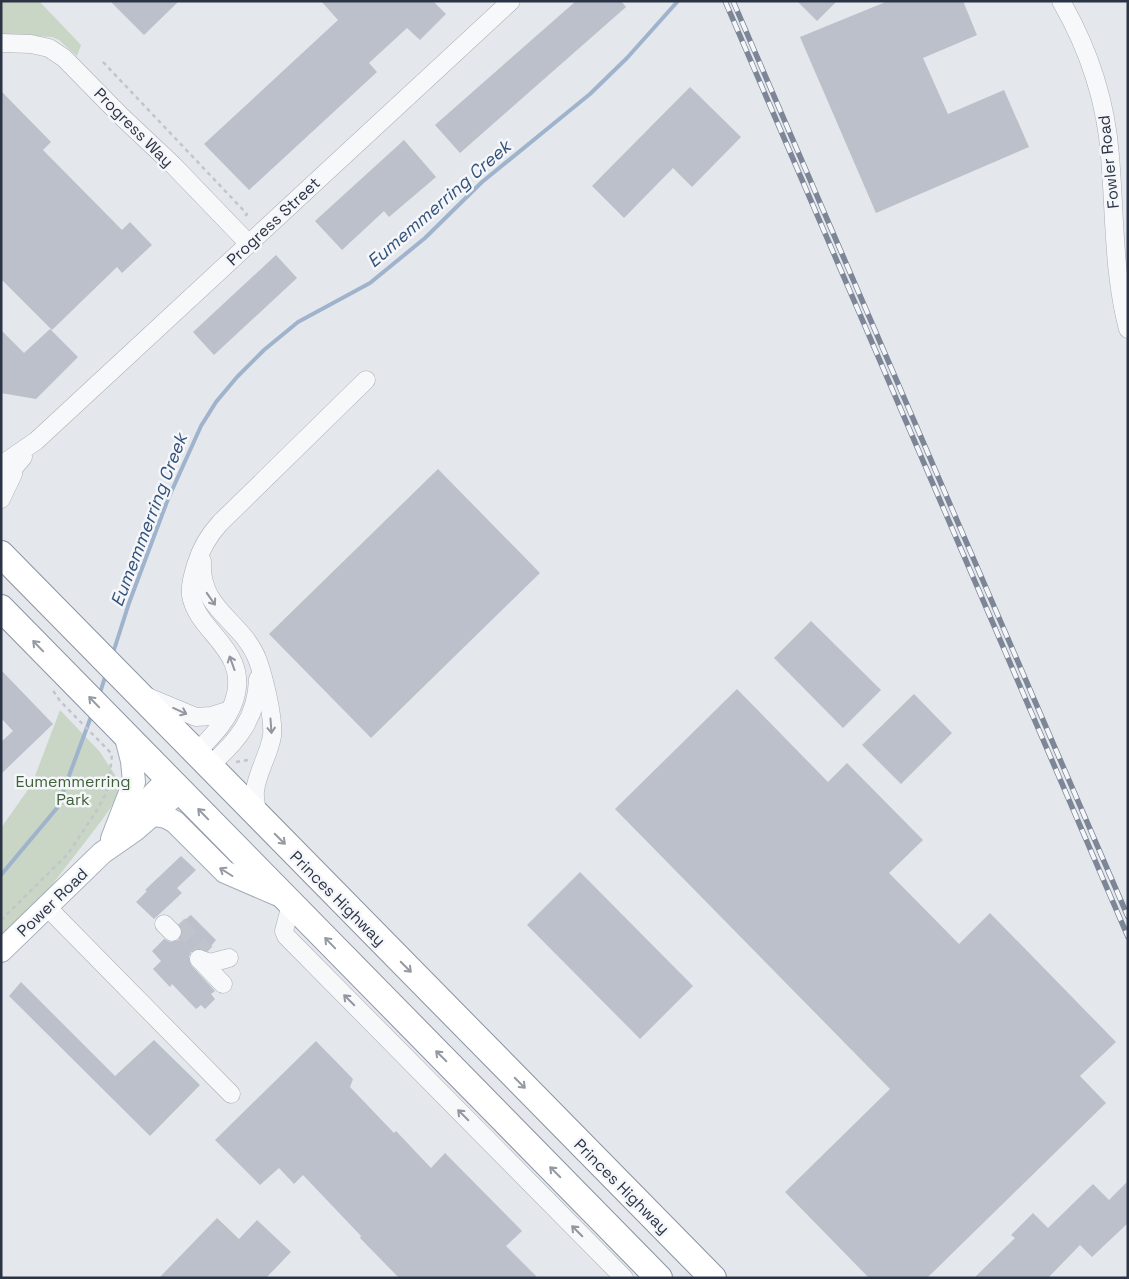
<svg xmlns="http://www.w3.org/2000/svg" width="1129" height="1279" viewBox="0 0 1129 1279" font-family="'Space Grotesk',sans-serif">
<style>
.green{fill:#c9d6c5}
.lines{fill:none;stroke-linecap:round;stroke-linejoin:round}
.stream{stroke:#9fb4cc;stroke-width:4}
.building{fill:#bbc0ca}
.minor-tunnel{stroke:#bfc3cb;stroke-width:18;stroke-dasharray:18 9;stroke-linecap:butt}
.minor-casing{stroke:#a9aeb7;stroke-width:19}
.major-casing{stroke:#a3abb8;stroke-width:24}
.highway-casing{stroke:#8b94a3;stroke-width:28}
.path{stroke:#c2c5cb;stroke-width:2.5;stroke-dasharray:4 4;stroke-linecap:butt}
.minor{stroke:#f7f8fa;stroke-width:18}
.major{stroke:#fff;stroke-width:22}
.highway{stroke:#fff;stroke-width:26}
.rail-casing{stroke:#7d8696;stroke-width:5.5}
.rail{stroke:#f4f6f9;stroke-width:4;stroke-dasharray:11;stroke-linecap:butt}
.oneway{stroke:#9196a0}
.oneway2{stroke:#959aa2}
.labels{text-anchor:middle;stroke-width:5;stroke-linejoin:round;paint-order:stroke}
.street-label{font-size:16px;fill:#2b3445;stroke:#f4f6f9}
.park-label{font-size:16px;fill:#3f6138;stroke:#f4f6f9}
.water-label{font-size:18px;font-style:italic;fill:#34527a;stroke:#f4f6f9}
</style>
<rect width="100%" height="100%" fill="#e4e7ec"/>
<g class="green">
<polygon points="1,1 39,1 81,45 77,56 59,40 52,37 1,34"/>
<polygon points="60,710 100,752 117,778 118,793 111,807 102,820 1,951 1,828 32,784"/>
</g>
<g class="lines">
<g class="stream">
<polyline points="113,653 129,603 168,499 201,426 216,402 237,377 264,350 298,322 370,283 425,238 482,182 590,94 627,58 678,1"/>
<polyline points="99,696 106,674"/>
<polyline points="1,875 57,808 92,714"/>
</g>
</g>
<g class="building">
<polygon points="110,1 179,1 144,35"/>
<polygon points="321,1 433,1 446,14 420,40 407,28 369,63 377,72 249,190 204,144 338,20"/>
<polygon points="576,1 621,1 626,7 460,153 435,125"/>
<polygon points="797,1 837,1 817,21"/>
<polygon points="888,1 963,1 977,35 923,58 948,114 1004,90 1029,147 876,213 800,37"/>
<polygon points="690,87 741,137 692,187 673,168 624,218 592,186"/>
<polygon points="1,91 51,142 43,150 122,230 130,222 152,245 122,273 117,267 52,330 1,279"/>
<polygon points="404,140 436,177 389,217 384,211 342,250 315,221"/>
<polygon points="276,255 297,278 214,355 193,332"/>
<polygon points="50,329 78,357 36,399 1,393 1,330 24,353"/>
<polygon points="438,469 540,573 371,738 269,634"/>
<polygon points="811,621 881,690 843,728 774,658"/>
<polygon points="1,670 53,724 1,774 1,742 13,731 1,718"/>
<polygon points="737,689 828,782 847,763 923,840 889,873 959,944 990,913 1116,1042 1080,1076 1106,1103 927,1278 869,1278 785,1192 890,1089 615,809"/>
<polygon points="914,694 952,733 901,784 862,745"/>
<polygon points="181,856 196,870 177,888 182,893 154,919 136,902 147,891 145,890"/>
<polygon points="580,872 693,986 640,1039 527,925"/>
<polygon points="191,915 216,940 207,951 196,949 191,952 189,957 191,965 215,991 211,994 215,999 205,1009 201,1005 196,1009 172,984 170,987 153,969 161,961 152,951 164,939 170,942 179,940 182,934 182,929 179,924"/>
<polygon points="21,982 115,1076 154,1040 200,1085 150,1136 9,996"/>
<polygon points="316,1041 353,1079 350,1087 394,1133 396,1131 431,1168 445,1153 522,1231 506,1246 538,1278 399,1278 360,1238 361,1236 303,1175 294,1184 279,1168 260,1185 215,1140"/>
<polygon points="1128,1181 1128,1223 1092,1257 1080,1245 1048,1278 974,1278 1015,1238 1011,1235 1033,1213 1048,1228 1093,1184 1109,1200"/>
<polygon points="217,1218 239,1239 257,1220 291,1252 266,1278 159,1278"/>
</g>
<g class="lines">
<polyline class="minor-tunnel" points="178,925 206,953"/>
<g class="minor-casing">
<g id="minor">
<path d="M1061,1C1088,48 1106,102 1110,156C1115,214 1113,272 1128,329"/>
<polyline points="1,43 31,44 49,48 64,58 121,116 173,165 249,244"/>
<polyline points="1,465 36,441 511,1"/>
<polyline points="1,483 23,457"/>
<polyline points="1,499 13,474"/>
<path d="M202,561C199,611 243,620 258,661C264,678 274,718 272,736C269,755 257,772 255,791C254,799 257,809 258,817"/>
<polyline points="148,697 196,717 211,716 230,710"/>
<path d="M196,753C211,737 227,722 234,701C251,650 197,633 191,595C190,585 193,575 196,565C201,548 208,536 220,523L366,380"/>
<path d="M209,766C237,742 257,718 258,679"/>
<polyline points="288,901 289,912 284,931 286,936 624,1278"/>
<polyline points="47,907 231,1094"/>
<polyline points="164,924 172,932"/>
<polyline points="199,959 223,984"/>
<polyline points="199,959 210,963 229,958"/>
</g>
</g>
<g class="major-casing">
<g id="major">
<polyline points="154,815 166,817 175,822 225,872 283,897"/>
<polyline points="126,822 169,778"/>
<polyline points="112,839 134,782 132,761 125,734"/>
<polyline points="1,951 102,853 135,830 180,791"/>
</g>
</g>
<g class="highway-casing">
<g id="highway">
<polyline points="1,554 713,1278"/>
<polyline points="1,608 659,1278"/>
</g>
</g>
<g class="path">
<polyline points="103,62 247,214 243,218"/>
<polyline points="236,762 248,760"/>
<polyline points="1,920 68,854 95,813 106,794 110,773 112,754 60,701 52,689"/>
</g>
<use href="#minor" class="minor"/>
<use href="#major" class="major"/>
<use href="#highway" class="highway"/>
<g class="rail-casing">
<g id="rail">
<polyline points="725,1 1128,937"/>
<polyline points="733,1 1128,917"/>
</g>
</g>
<use href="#rail" class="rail"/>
</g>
<defs><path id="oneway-shaft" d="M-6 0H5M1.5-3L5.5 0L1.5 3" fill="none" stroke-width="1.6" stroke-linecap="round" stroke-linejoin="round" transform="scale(1.25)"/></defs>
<g class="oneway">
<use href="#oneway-shaft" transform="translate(211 599) rotate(55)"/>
<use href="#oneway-shaft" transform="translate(232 663) rotate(-110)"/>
<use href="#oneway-shaft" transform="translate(180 711) rotate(24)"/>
<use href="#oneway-shaft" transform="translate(271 726) rotate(86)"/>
<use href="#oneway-shaft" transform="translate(349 1000) rotate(-135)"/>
<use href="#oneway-shaft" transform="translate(463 1115) rotate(-135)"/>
<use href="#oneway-shaft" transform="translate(577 1231) rotate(-135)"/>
</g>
<g class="oneway2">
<use href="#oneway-shaft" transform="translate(38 646) rotate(-134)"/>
<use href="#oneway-shaft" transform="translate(94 702) rotate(-134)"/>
<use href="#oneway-shaft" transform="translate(203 814) rotate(-134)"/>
<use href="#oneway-shaft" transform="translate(280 839) rotate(45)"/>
<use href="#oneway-shaft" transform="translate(226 872) rotate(-148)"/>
<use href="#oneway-shaft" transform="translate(330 943) rotate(-134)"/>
<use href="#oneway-shaft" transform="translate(406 967) rotate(45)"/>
<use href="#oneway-shaft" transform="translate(441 1056) rotate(-135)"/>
<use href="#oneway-shaft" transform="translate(520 1083) rotate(45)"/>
<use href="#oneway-shaft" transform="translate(555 1172) rotate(-135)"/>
</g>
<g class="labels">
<g class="street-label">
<text transform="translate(134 127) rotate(45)" y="6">Progress Way</text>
<text transform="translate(1108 162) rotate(-96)" y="6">Fowler Road</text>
<text transform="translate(273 221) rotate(-43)" y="6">Progress Street</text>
<text transform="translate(338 898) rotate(45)" y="6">Princes Highway</text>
<text transform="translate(52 902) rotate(-44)" y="6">Power Road</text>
<text transform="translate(622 1186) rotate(45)" y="6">Princes Highway</text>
</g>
<g class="park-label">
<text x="73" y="787">Eumemmerring<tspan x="73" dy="18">Park</tspan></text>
</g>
<g class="water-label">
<text transform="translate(439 204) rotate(-41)" y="6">Eumemmerring Creek</text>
<text transform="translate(149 520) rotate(-69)" y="6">Eumemmerring Creek</text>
</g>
</g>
<rect width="1129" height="1279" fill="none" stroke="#2b3445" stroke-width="5"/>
</svg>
